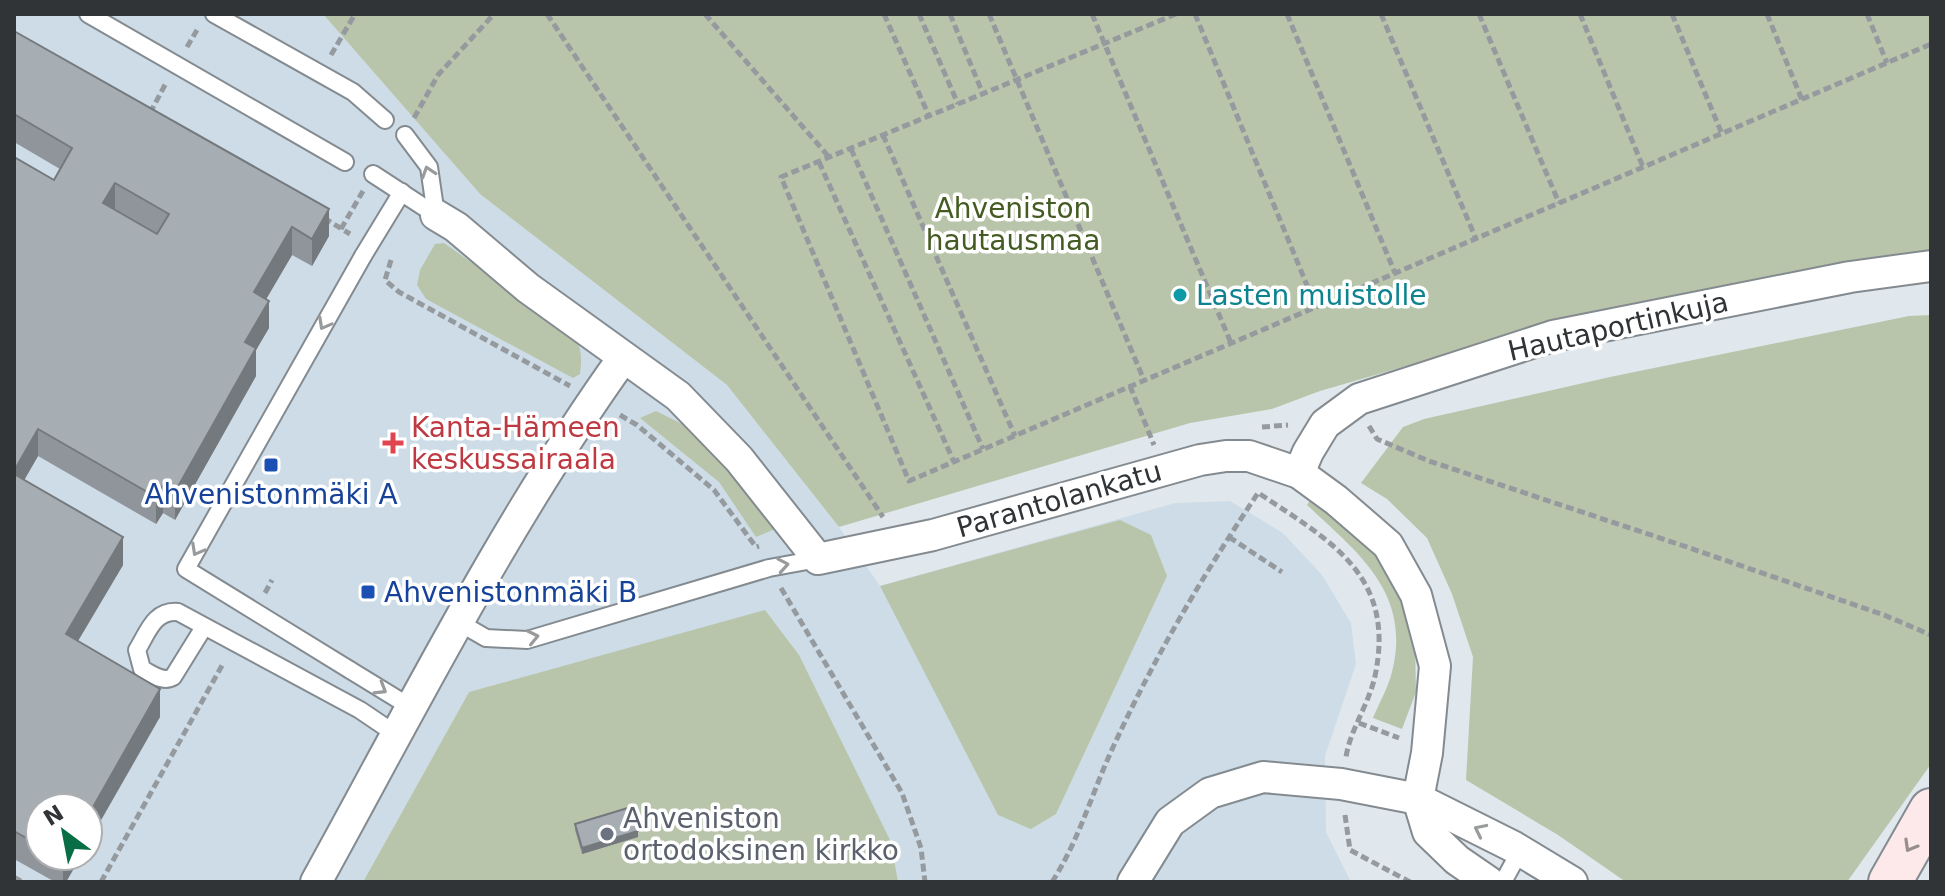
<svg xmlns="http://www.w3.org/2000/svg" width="1945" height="896" viewBox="0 0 1945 896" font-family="'DejaVu Sans',sans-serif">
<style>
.built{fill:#cddce7;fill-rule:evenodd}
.green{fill:#b9c5ab}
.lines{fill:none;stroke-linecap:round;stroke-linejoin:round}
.lane-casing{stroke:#848b90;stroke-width:20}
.street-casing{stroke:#848b90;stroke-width:34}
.secondary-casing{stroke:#848b90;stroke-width:46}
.path{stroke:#959a9f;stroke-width:5;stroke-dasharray:8 4;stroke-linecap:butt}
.lane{stroke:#fff;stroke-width:16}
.street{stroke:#fff;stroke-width:30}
.secondary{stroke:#fde9e9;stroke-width:42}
.lane-bridge-casing{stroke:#848b90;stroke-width:20;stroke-linecap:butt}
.lane-bridge{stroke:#fff;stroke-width:16}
.wall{fill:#8f959a}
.shaded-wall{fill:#74797d}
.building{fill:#a6adb3;stroke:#74797d;stroke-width:2;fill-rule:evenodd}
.oneway{stroke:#989a9b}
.oneway2{stroke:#978e90}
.culture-dot{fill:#0f9aa8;stroke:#fff;stroke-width:3}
.health-dot{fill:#e0444e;stroke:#fff;stroke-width:3}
.transit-dot{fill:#1a4fb4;stroke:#fff;stroke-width:3}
.worship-dot{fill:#6b7280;stroke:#fff;stroke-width:3}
.labels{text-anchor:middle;stroke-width:7;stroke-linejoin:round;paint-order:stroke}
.park-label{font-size:28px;fill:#445b22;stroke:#fff}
.culture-label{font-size:28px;fill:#0d838f;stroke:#fff;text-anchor:start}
.street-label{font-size:28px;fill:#313437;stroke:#fff}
.health-label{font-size:28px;fill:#be3a42;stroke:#fff;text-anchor:start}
.transit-label{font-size:28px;fill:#164399;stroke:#fff}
.worship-label{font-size:28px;fill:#5b616d;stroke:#fff;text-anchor:start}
</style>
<rect width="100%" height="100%" fill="#e0e8ed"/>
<path class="built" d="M14,14H323L480,194L727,385L839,527L880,586L1175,503L1230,501L1283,533L1322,575L1351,623L1356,664L1325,756L1326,832L1351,882H822L469,692L363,882H14ZM40,808H88V856H40Z"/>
<g class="green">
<polygon points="323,14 1931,14 1931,252 1551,324 1320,391 1272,409 1190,423 839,527 727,385 480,194"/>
<path d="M444,243L572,333C582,346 582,358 580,374L573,378L426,299L417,285L420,270L435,244Z"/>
<polygon points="1931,315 1931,764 1847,882 1626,882 1558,835 1466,780 1473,657 1452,594 1427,538 1387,499 1361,483 1403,427 1424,419 1610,377 1909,316"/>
<polygon points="656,411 688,427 729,469 775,529 756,537 719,482 640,418"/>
<path d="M1312,497L1363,537L1387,567L1406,604L1415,643L1416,692L1402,729L1373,718C1379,703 1388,688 1392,672C1412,593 1358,553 1307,505Z"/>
<polygon points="1120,520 1151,535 1167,576 1056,814 1031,829 998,815 880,586"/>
<polygon points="765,610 799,655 891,842 898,882 363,882 469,692"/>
</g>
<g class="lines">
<g class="lane-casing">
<g id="lane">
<polyline points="88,14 345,162"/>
<polyline points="214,14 353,92 385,120"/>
<polyline points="405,135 429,167 436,215"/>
<polyline points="373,174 436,215"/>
<polyline points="363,256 402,192"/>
<polyline points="460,623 486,638 527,640 769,568 818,559"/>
<path d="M204,627L173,677C163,683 152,674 142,669L137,650C148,632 154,610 178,612L360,710L397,735"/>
<polyline points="350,670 412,708"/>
<polyline points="1503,882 1520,851"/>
</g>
</g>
<g class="street-casing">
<g id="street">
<polyline points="436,215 456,227 528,288 678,396 739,459 818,559 933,535 1200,460 1226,456 1249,456 1299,473 1336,500 1388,545 1416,595 1435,666 1427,753 1418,799 1428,832 1457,860 1489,882"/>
<polyline points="1299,473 1308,452 1325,424 1359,399 1553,336 1850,277 1931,266"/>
<path d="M316,882C413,706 506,521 623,358"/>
<polyline points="1133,882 1170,822 1210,793 1263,777 1341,784 1418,799 1514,847 1572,882"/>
</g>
</g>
<g class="secondary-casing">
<polyline id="secondary" points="1890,882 1931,810"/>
</g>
<g class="path">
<polyline points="547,14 883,517"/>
<polyline points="705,14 829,157"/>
<polyline points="884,14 929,116"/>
<polyline points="919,14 958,104"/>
<polyline points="950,14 983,94"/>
<polyline points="989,14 1144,380"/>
<polyline points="1092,14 1231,343"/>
<polyline points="1176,14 781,177 909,481 1931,44"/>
<polyline points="1195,14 1316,307"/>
<polyline points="1287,14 1395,273"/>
<polyline points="1381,14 1476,239"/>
<polyline points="1479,14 1559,203"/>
<polyline points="1580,14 1643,167"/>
<polyline points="1672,14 1722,134"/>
<polyline points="1767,14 1802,100"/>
<polyline points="1867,14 1887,63"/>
<polyline points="187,47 197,30"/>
<polyline points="331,55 355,14"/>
<polyline points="150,113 166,83"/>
<polyline points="414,118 438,75 494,14"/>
<polyline points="883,135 1015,436"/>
<polyline points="851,149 983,449"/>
<polyline points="819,162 954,462"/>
<polyline points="324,218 350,234"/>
<polyline points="341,229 363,191"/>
<polyline points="391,260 385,280 399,292 570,386"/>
<polyline points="1130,386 1154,445"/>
<polyline points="620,415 637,425 714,490 756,547 759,546"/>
<polyline points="1369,426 1377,439 1429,461 1681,545 1884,615 1931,635"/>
<polyline points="1262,427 1288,425"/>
<path d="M1260,494C1332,542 1396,576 1375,676C1369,704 1350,730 1346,757"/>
<polyline points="1229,537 1282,572"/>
<polyline points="781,588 902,793 921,848 925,882"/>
<polyline points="265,593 272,580"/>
<polyline points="1359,723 1399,738"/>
<polyline points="1345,815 1350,850 1410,882"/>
<polyline points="14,877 22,882"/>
<polyline points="101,882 224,662"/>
<path d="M1052,882C1080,839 1093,789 1115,743C1155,656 1205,572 1258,493"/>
</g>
<use href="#lane" class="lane"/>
<use href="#street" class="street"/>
<use href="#secondary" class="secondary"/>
<g class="lane-bridge-casing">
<polyline id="lane-bridge" points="350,670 186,569 363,256"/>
</g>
<use href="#lane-bridge" class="lane-bridge"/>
</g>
<g class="wall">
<polygon points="14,31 329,236 312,266 292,255 266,299 269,328 256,350 256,376 175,520 163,513 156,524 38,456 24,480 123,565 78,641 160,717 40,808 40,856 81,856 66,882 55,882 14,859 14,157 54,180 60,169 14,142"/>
<polygon points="575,824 638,837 582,854 575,830"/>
</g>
<g class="shaded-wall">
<polygon points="115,183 115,211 103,203"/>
<polygon points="329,209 329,236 312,266 312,239"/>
<polygon points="292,227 292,255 254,320 254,292"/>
<polygon points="269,301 269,328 256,350 256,376 175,520 175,492 245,342"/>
<polygon points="38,429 38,456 14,498 14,471"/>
<polygon points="163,485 163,513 156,524 156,497"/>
<polygon points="123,537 123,565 66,661 66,634"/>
<polygon points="160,689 160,717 88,843 88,816"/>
<polygon points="638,831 638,837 582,854 582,848"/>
<polygon points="65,856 81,856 66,882 63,882 63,859"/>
</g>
<g class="building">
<path d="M14,31L329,209L312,239L292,227L254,292L269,301L245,342L256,348L175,492L163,485L156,497L38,429L14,471V157L54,180L72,148L14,114ZM115,183L169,214L157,234L103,203Z"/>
<polygon points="14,474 123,537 66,634 160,689 88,816 88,808 40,808 40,846 14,831"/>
<polygon points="631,807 638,831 582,848 575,824"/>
</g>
<defs><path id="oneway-chevron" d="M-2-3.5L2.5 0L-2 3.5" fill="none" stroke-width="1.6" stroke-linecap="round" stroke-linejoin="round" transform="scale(2)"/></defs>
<g class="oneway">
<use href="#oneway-chevron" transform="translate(428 172) rotate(-108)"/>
<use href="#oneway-chevron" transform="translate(324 324) rotate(119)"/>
<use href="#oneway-chevron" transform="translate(197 550) rotate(119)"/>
<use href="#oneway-chevron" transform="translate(783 565) rotate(-10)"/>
<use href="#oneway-chevron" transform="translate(533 637) rotate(-12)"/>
<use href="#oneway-chevron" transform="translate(381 689) rotate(31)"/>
<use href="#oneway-chevron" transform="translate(1480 830) rotate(-154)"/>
</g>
<use class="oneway2" href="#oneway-chevron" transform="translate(1910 846) rotate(120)"/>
<circle class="culture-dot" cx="1180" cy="295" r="8"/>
<path class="health-dot" d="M389 431h8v8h8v8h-8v8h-8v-8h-8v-8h8z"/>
<g class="transit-dot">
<rect x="263" y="457" width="16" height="16" rx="4"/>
<rect x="360" y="584" width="16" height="16" rx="4"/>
</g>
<circle class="worship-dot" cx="607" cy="834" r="8"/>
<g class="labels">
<g class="park-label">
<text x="1013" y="218">Ahveniston<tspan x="1013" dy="32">hautausmaa</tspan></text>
</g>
<g class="culture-label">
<text x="1196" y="305">Lasten muistolle</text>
</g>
<g class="street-label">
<text transform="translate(1618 326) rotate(-13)" y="10">Hautaportinkuja</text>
<text transform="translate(1059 499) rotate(-16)" y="10">Parantolankatu</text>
</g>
<g class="health-label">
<text x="411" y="437">Kanta-Hämeen<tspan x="411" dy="32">keskussairaala</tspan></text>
</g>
<g class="transit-label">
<text x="271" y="504">Ahvenistonmäki A</text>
<text x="384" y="602" text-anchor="start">Ahvenistonmäki B</text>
</g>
<g class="worship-label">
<text x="623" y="828">Ahveniston<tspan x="623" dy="32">ortodoksinen kirkko</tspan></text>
</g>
</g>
<rect width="1945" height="896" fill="none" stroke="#313437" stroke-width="32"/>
<g transform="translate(64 832) rotate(328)"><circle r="38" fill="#ffffff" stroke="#adaeaf" stroke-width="2"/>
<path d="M0-6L14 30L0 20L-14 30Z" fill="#0a6e44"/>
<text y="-12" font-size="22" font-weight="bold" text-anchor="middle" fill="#313437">N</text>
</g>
</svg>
